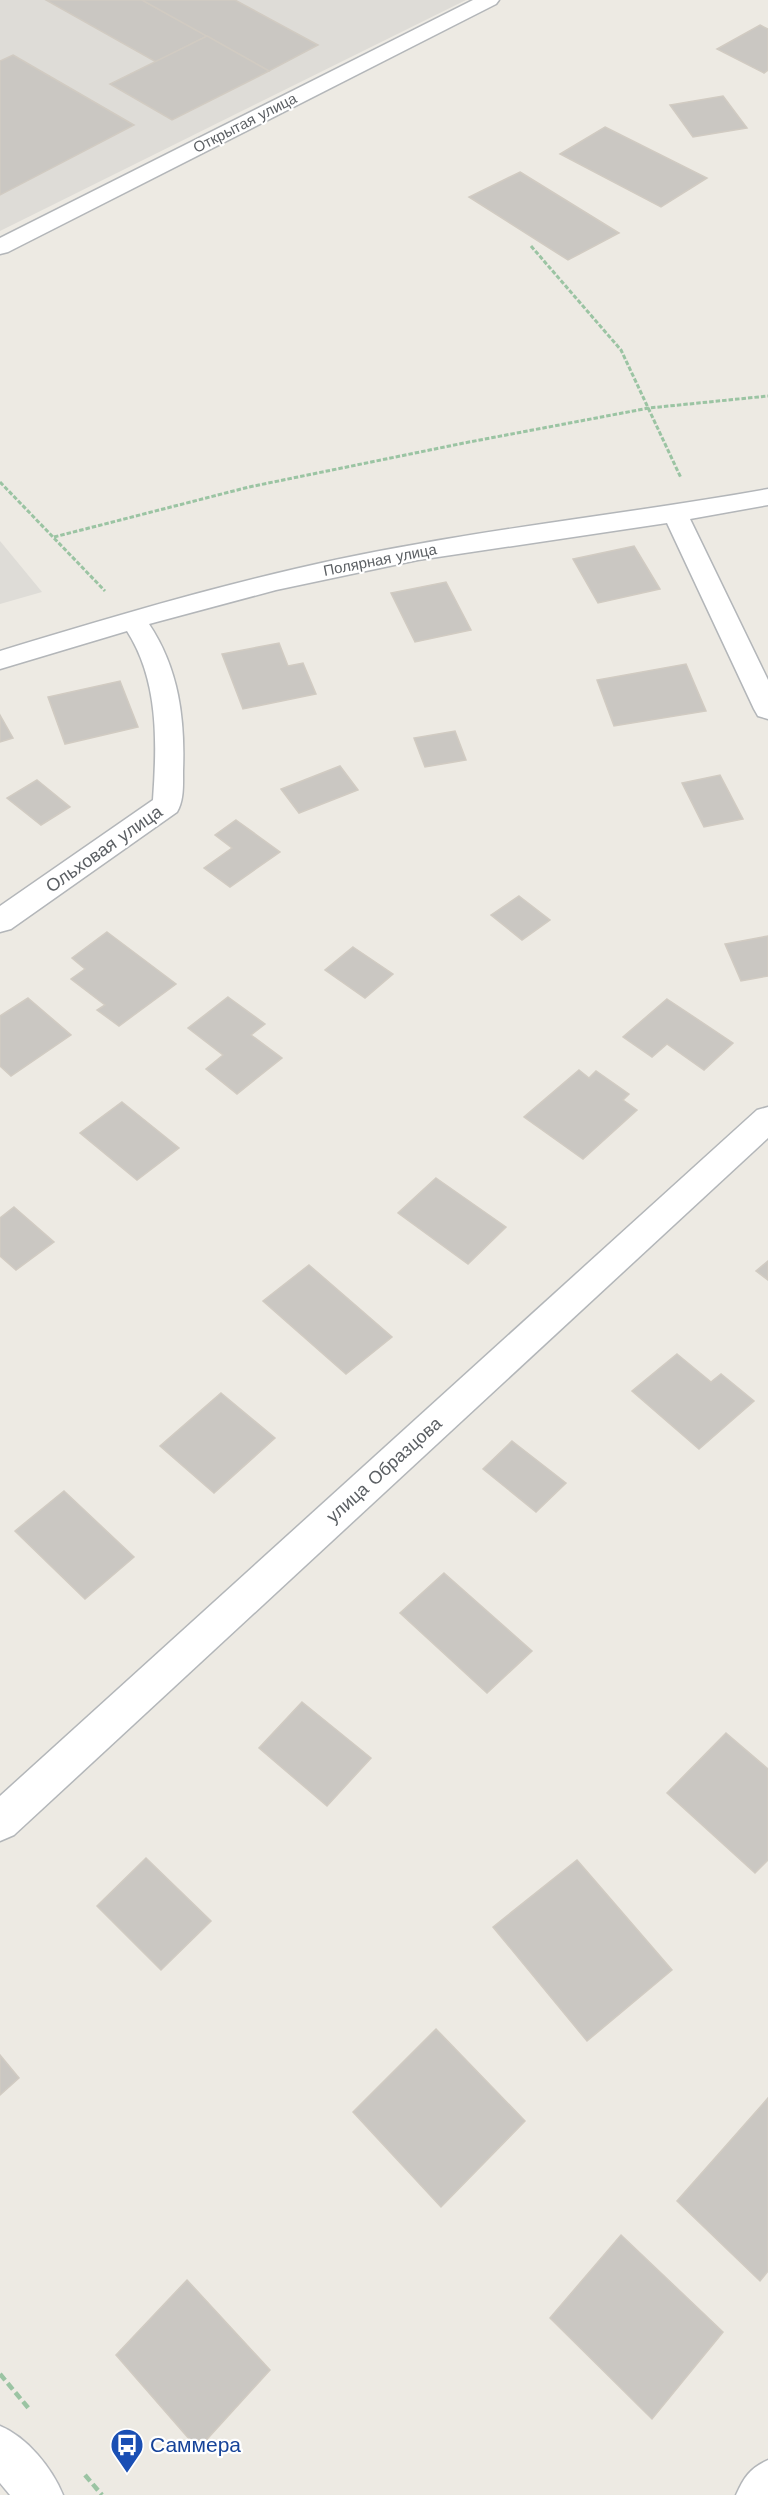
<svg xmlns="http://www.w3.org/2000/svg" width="768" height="2495" viewBox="0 0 768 2495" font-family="'Work Sans',sans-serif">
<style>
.industrial{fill:#dedcd7}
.building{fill:#cac7c2;stroke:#d1cbc2;stroke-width:1.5}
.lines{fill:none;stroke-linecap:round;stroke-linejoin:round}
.street-casing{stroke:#b3b6b9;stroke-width:3}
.secondary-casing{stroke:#b5b8bc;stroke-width:3}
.path-far1{stroke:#9bc4a3;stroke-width:3;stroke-dasharray:4.5 2;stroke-linecap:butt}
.path{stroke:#9bc4a3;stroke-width:4.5;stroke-dasharray:8 4;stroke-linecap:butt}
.street{fill:#fff;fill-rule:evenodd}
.secondary{fill:#fff;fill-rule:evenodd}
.labels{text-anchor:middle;stroke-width:4.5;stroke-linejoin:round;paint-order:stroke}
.far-street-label{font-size:15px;fill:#5b5f63;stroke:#fff}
.street-label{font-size:18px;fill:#5b5f63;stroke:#fff}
.near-transit-label{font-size:21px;fill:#164399;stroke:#fff;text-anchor:start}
</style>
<rect width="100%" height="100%" fill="#edeae3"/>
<g class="industrial">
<polygon points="0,0 466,0 0,231"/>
<polygon points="0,541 42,592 0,604"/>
</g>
<g class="building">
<polygon points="46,0 142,0 207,36 156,62"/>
<polygon points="142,0 235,0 318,45 269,71"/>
<polygon points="760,25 768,29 768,70 764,73 717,49"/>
<polygon points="207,36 269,71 172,120 110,84"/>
<polygon points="13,55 134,125 0,195 0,61"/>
<polygon points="723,96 747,128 693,137 670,105"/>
<polygon points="605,127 707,178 661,207 560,154"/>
<polygon points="520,172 619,233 568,260 469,197"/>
<polygon points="634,546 660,589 598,603 573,559"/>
<polygon points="446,582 471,630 415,642 391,593"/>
<polygon points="279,643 288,666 303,663 316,694 243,709 222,654"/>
<polygon points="686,664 706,711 614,726 597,680"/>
<polygon points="120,681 138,727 65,744 48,697"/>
<polygon points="0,715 13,738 0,742"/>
<polygon points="455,731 466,760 425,767 414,738"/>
<polygon points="340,766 358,790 299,813 281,789"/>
<polygon points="720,775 743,819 704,827 682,783"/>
<polygon points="37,780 70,807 41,825 7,798"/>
<polygon points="236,820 280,852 230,887 204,868 232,848 215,835"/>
<polygon points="519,896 550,920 522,940 491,915"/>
<polygon points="107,932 176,984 119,1026 97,1010 105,1005 71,979 85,969 72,958"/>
<polygon points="768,936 768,976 741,981 725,944"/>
<polygon points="353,947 393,974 365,998 325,970"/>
<polygon points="228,997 265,1024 251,1035 282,1058 237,1094 206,1069 223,1055 188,1028"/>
<polygon points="28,998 71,1035 11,1076 0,1066 0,1016"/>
<polygon points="667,999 733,1043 704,1070 667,1044 652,1057 623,1037"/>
<polygon points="579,1070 589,1078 596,1071 629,1094 623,1100 637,1110 583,1159 524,1117"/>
<polygon points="122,1102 179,1148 137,1180 80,1133"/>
<polygon points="436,1178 506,1227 468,1264 398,1213"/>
<polygon points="14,1207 54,1242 16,1270 0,1256 0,1218"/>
<polygon points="768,1261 768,1280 756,1271"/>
<polygon points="309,1265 392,1337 346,1374 263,1301"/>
<polygon points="677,1354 711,1382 721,1374 754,1401 699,1449 632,1391"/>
<polygon points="221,1393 275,1438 214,1493 160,1446"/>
<polygon points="512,1441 566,1483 536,1512 483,1469"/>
<polygon points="64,1491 134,1557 85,1599 15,1531"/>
<polygon points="444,1573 532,1651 487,1693 400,1613"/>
<polygon points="302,1702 371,1758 327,1806 259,1748"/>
<polygon points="726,1733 768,1769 768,1860 755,1873 667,1793"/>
<polygon points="146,1858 211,1921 161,1970 97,1906"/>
<polygon points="577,1860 672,1970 587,2041 493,1927"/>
<polygon points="436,2029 525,2121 441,2207 353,2112"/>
<polygon points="0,2055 19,2078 0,2095"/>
<polygon points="768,2098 768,2271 760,2281 677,2201"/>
<polygon points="621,2235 723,2332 652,2419 550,2318"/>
<polygon points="187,2280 270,2370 198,2449 116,2355"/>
</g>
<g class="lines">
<g class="street-casing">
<g id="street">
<polygon points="473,0 499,0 496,4 8,252 0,254 0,238"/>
<path d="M768,489V505L690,519L768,680V719L758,716L754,709L667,523L418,560L276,590L149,624C179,669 185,719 183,771C183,785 184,800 177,812L11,929L0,932V906L153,800C157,743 159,681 127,631L0,669V651C138,609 276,568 418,544C534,523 652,510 768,489Z"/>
<polygon points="768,1107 768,1138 14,1835 0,1841 0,1796 757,1110"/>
<path d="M768,2460V2495H736C744,2477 750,2468 768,2460Z"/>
</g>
</g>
<g class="secondary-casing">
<path id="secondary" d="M0,2426C27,2437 52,2468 63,2495H10L0,2483Z"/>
</g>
<g class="path-far1">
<polyline points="531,246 621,350 681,478"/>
<polyline points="0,482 105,591"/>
<polyline points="54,537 249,487 464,443 649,408 768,396"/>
</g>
<g class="path">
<polyline points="0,2374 30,2410"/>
<polyline points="85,2475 102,2495"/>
</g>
<use href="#street" class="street"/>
<use href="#secondary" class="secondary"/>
</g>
<defs>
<g id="bus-pin" transform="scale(1.725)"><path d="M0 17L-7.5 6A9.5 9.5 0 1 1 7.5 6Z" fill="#1a4fb4" stroke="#fff"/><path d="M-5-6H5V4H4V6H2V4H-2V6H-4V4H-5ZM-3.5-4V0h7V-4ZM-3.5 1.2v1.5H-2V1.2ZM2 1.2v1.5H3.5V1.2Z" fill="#fff"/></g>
</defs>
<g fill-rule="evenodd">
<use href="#bus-pin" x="127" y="2445"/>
</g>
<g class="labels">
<g class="far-street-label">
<text transform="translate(245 123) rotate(-27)" y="5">Открытая улица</text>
<text transform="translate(380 560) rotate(-11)" y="5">Полярная улица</text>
</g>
<g class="street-label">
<text transform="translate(104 849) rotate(-35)" y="6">Ольховая улица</text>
<text transform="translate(384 1470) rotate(-42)" y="6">улица Образцова</text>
</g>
<g class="near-transit-label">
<text x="150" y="2452">Саммера</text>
</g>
</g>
</svg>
